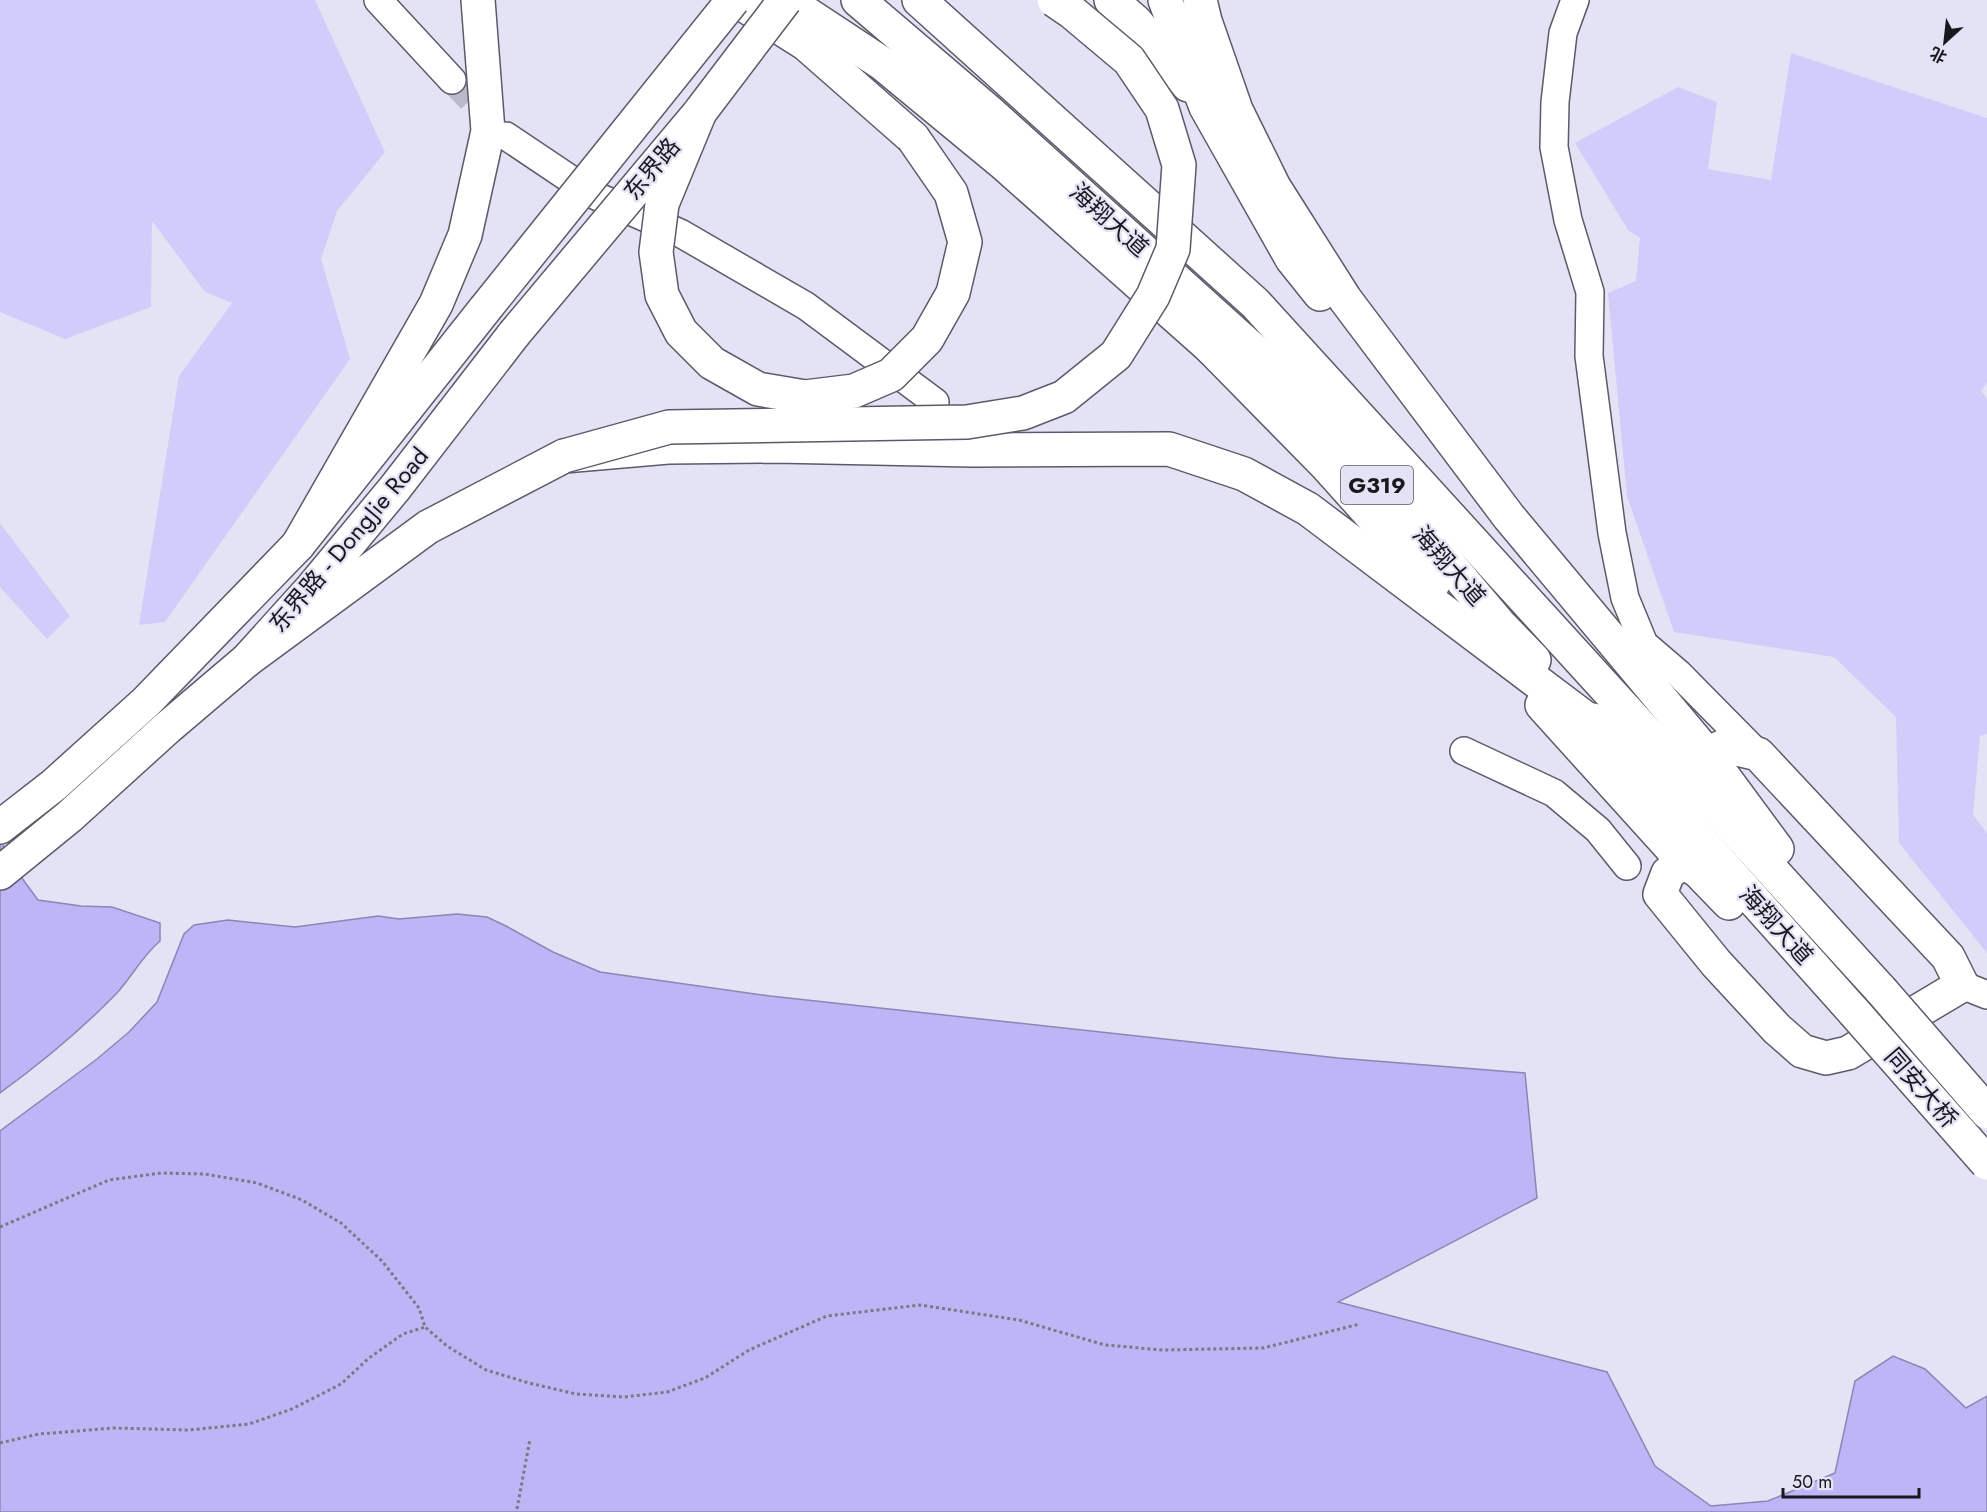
<svg xmlns="http://www.w3.org/2000/svg" width="1987" height="1512" viewBox="0 0 1987 1512" font-family="Jost,'Noto Sans SC',sans-serif">
<style>
.green{fill:#d1ccfa}
.water{fill:#bdb5f6;stroke:#8c86b5;stroke-width:1.5}
.lines{fill:none;stroke-linecap:round;stroke-linejoin:round}
.minor-tunnel{stroke:#bbbaca;stroke-width:27;stroke-dasharray:27 14;stroke-linecap:butt}
.minor-casing{stroke:#5c5a69;stroke-width:30}
.major-casing{stroke:#5c5a69;stroke-width:36}
.highway-casing{stroke:#5c5a69;stroke-width:36}
.path{stroke:#7a7985;stroke-width:3;stroke-dasharray:3 3;stroke-linecap:butt}
.minor{stroke:#fff;stroke-width:27}
.major{stroke:#fff;stroke-width:33}
.highway{stroke:#fff;stroke-width:33}
.major-bridge-casing{stroke:#5c5a69;stroke-width:36;stroke-linecap:butt}
.highway-bridge-casing{stroke:#5c5a69;stroke-width:36;stroke-linecap:butt}
.major-bridge{stroke:#fff;stroke-width:33}
.highway-bridge{stroke:#fff;stroke-width:33}
.labels{text-anchor:middle;stroke-width:4.5;stroke-linejoin:round;paint-order:stroke}
.shield{fill:#e4e3f5;stroke:#56555e;stroke-width:1.5}
.shield-label{font-size:22px;font-weight:bold;fill:#19181e}
.street-label{font-size:24px;fill:#19181e;stroke:#e4e3f5}
</style>
<rect width="100%" height="100%" fill="#e4e3f5"/>
<g class="green">
<polygon points="0,0 315,0 385,152 337,211 321,259 350,359 165,622 139,625 179,376 232,303 205,292 152,221 151,307 65,339 0,312"/>
<polygon points="1791,53 1987,118 1987,383 1981,391 1987,399 1987,734 1980,736 1973,815 1987,833 1987,953 1899,843 1896,717 1834,657 1674,632 1627,496 1608,293 1636,281 1640,238 1628,230 1575,143 1678,87 1717,102 1708,169 1771,180"/>
<polygon points="0,523 70,616 47,639 0,587"/>
</g>
<g class="water">
<path d="M0,837L8,859L38,900L81,906L112,907L160,923V941C142,956 132,977 116,994C81,1030 41,1063 0,1093Z"/>
<polygon points="457,914 487,917 506,926 553,952 600,972 770,996 1338,1058 1525,1073 1537,1198 1338,1302 1607,1372 1655,1466 1711,1506 1768,1501 1835,1473 1855,1381 1893,1356 1925,1369 1966,1408 1987,1396 1987,1512 0,1512 0,1131 97,1059 129,1032 157,1002 184,934 194,925 228,920 295,927 378,916 399,919"/>
</g>
<g class="lines">
<polyline class="minor-tunnel" points="452,80 495,124"/>
<g class="minor-casing">
<g id="minor">
<polyline points="378,0 452,80"/>
<polyline points="1575,0 1563,33 1555,102 1554,147 1568,220 1590,292 1589,356 1612,533 1625,598 1644,644 1679,674 1758,754"/>
<polyline points="506,136 594,195 680,233 806,306 935,402"/>
<polyline points="1464,751 1554,793 1598,830 1627,866"/>
<polyline points="1962,985 1987,995"/>
</g>
</g>
<g class="major-casing">
<g id="major">
<polyline points="0,827 54,785 146,702 298,545 485,309"/>
<polyline points="0,873 70,816 167,728 247,660 312,588 395,488 514,334"/>
</g>
</g>
<g class="highway-casing">
<g id="highway">
<polyline points="736,0 806,44 913,138"/>
<polyline points="786,0 883,64 1003,163 1227,362"/>
<polyline points="858,0 988,111 1259,355 1435,548 1500,625 1534,660"/>
<polyline points="919,0 1255,303 1881,990"/>
<polyline points="1111,0 1136,22 1188,85"/>
<polyline points="1165,0 1206,107 1292,259 1320,294"/>
<polyline points="1200,0 1205,21 1236,110 1274,187 1345,299 1509,517 1707,754 1777,849"/>
<polyline points="1211,348 1326,465 1433,584"/>
<polyline points="298,545 436,304 465,235 488,131 478,0"/>
<polyline points="247,660 428,527 564,456 668,447 776,446 973,450 1169,449 1244,474 1308,509 1609,736"/>
<polyline points="1542,705 1684,862 1698,871 1729,903"/>
<polyline points="1593,720 1854,1012"/>
<polyline points="1684,862 1668,873 1660,894 1716,963 1777,1029 1802,1051 1826,1058 1848,1053 1962,985 1948,957 1758,754 1724,746 1707,754"/>
</g>
</g>
<g class="path">
<polyline points="0,1227 109,1180 161,1173 205,1174 257,1183 302,1200 341,1223 382,1261 419,1308 425,1327 447,1346 486,1370 529,1383 576,1394 624,1397 667,1392 705,1378 749,1350 827,1316 920,1305 1019,1320 1105,1345 1163,1350 1263,1348 1360,1324"/>
<polyline points="0,1443 39,1434 114,1428 189,1430 249,1424 292,1409 341,1384 369,1358 403,1334 425,1327"/>
<polyline points="517,1509 530,1439"/>
</g>
<use href="#minor" class="minor"/>
<use href="#major" class="major"/>
<use href="#highway" class="highway"/>
<g class="major-bridge-casing">
<g id="major-bridge">
<polyline points="485,309 733,0"/>
<polyline points="514,334 700,112 785,0"/>
</g>
</g>
<g class="highway-bridge-casing">
<g id="highway-bridge">
<polyline points="700,112 662,204 656,252 662,295 681,332 712,363 758,389 805,397 854,391 891,375 927,339 953,293 965,242 951,193 913,138"/>
<polyline points="564,456 669,427 967,422 1023,413 1064,397 1116,355 1153,296 1173,249 1179,165 1162,109 1129,60 1073,13 1054,0"/>
<polyline points="1881,990 1987,1112"/>
<polyline points="1854,1012 1987,1163"/>
</g>
</g>
<use href="#major-bridge" class="major-bridge"/>
<use href="#highway-bridge" class="highway-bridge"/>
</g>
<g class="labels">
<rect class="shield" x="1341" y="466" width="72" height="38" rx="4.5"/>
<g class="shield-label">
<text x="1377" y="493">G319</text>
</g>
<g class="street-label">
<text transform="translate(652 169) rotate(-50)" y="8">东界路</text>
<text transform="translate(1109 220) rotate(42)" y="8">海翔大道</text>
<text transform="translate(349 540) rotate(-50)" y="8">东界路 - DongJie Road</text>
<text transform="translate(1449 566) rotate(49)" y="8">海翔大道</text>
<text transform="translate(1776 925) rotate(48)" y="8">海翔大道</text>
<text transform="translate(1921 1088) rotate(49)" y="8">同安大桥</text>
</g>
</g>
<g transform="translate(1945 42) rotate(207)" stroke="#e4e3f5" stroke-width="4.5" paint-order="stroke">
<path d="M0-4.5L10 22L0 15L-10 22Z" fill="#19181e"/>
<text y="-9" font-size="16" font-weight="bold" text-anchor="middle" fill="#19181e">北</text>
</g>
<path d="M1783 1488v9h136v-9" fill="none" stroke="#19181e" stroke-width="3"/>
<text x="1792" y="1488" font-size="18" fill="#19181e" stroke="#e4e3f5" stroke-width="4.5" paint-order="stroke">50 m</text>
</svg>
